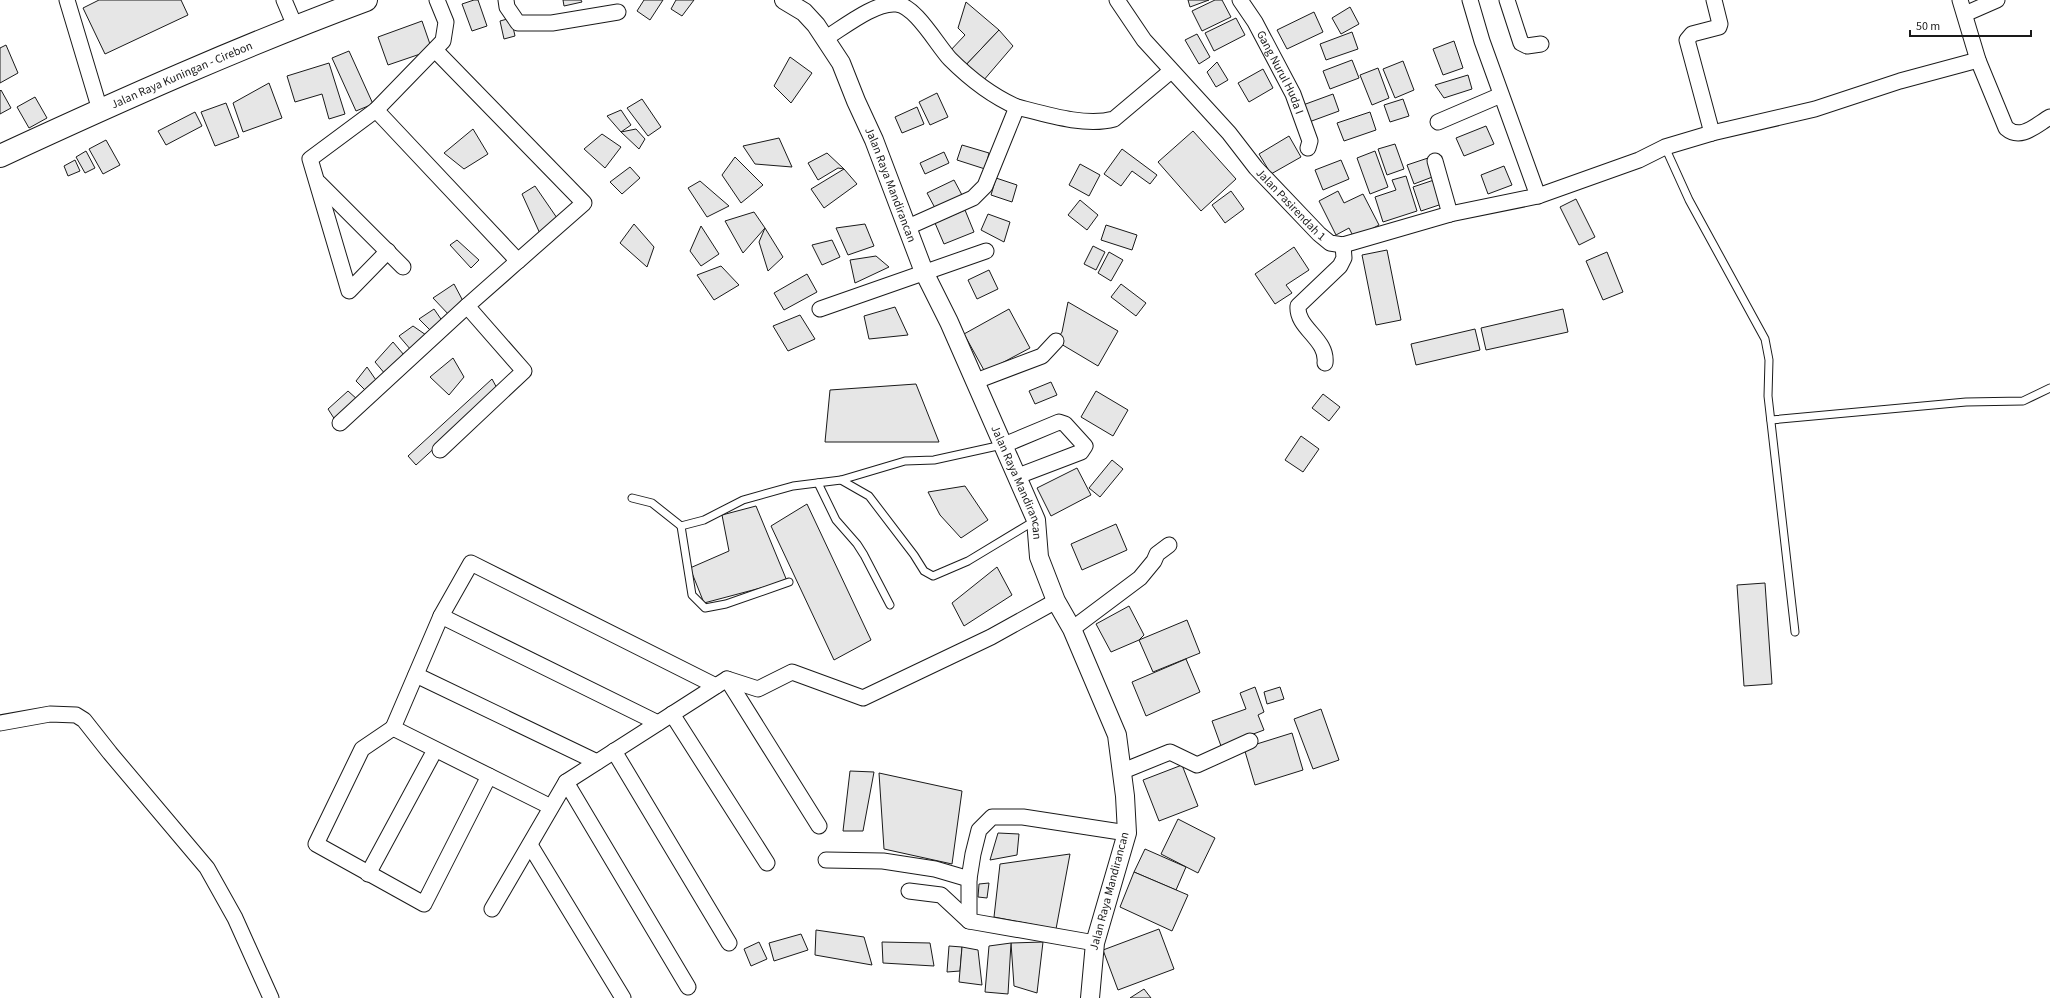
<svg xmlns="http://www.w3.org/2000/svg" width="2050" height="998" viewBox="0 0 2050 998" font-family="'Source Sans 3',sans-serif">
<style>
.building{fill:#e6e6e6;stroke:#1a1a1a}
.lines{fill:none;stroke-linecap:round;stroke-linejoin:round}
.service-casing{stroke:#1a1a1a;stroke-width:9}
.minor-casing{stroke:#1a1a1a;stroke-width:17}
.tertiary-casing{stroke:#1a1a1a;stroke-width:20}
.trunk-casing{stroke:#1a1a1a;stroke-width:24}
.service{stroke:#fff;stroke-width:7}
.minor{stroke:#fff;stroke-width:15}
.tertiary{stroke:#fff;stroke-width:18}
.trunk{stroke:#fff;stroke-width:22}
.labels{text-anchor:middle;stroke-width:3;stroke-linejoin:round;paint-order:stroke}
.street-label{font-size:12px;fill:#1a1a1a;stroke:#fff}
</style>
<rect width="100%" height="100%" fill="#fff"/>
<g class="building">
<polygon points="99,0 181,0 188,15 105,54 83,8"/>
<polygon points="474,0 478,0 487,26 472,31 462,4"/>
<polygon points="563,0 581,0 582,2 564,6"/>
<polygon points="644,0 663,0 650,20 637,11"/>
<polygon points="676,0 694,0 682,16 671,9"/>
<polygon points="1188,0 1209,0 1190,7"/>
<polygon points="1215,0 1222,0 1231,17 1202,31 1192,11"/>
<polygon points="966,2 999,30 964,67 949,52 965,35 958,28"/>
<polygon points="1350,7 1359,24 1341,34 1332,18"/>
<polygon points="1314,12 1323,32 1287,49 1277,30"/>
<polygon points="511,18 515,36 504,39 500,21"/>
<polygon points="1236,18 1245,35 1214,51 1205,33"/>
<polygon points="422,21 432,50 388,65 378,37"/>
<polygon points="999,30 1013,46 983,81 964,67"/>
<polygon points="1352,32 1358,49 1326,60 1320,44"/>
<polygon points="1197,34 1210,57 1199,64 1185,40"/>
<polygon points="1454,41 1463,68 1443,75 1433,49"/>
<polygon points="6,45 18,73 0,83 0,48"/>
<polygon points="349,51 373,104 356,111 332,58"/>
<polygon points="790,57 812,73 791,103 774,86"/>
<polygon points="1352,60 1359,78 1330,89 1323,71"/>
<polygon points="1403,61 1414,90 1395,98 1383,69"/>
<polygon points="1217,62 1228,80 1216,87 1207,72"/>
<polygon points="329,63 345,114 329,119 322,94 295,102 287,76"/>
<polygon points="1378,68 1389,98 1372,105 1360,75"/>
<polygon points="1263,69 1273,88 1249,102 1238,83"/>
<polygon points="1468,75 1472,89 1444,98 1435,85"/>
<polygon points="269,83 282,118 243,132 233,103"/>
<polygon points="1,90 11,108 0,114 0,91"/>
<polygon points="937,93 948,117 930,125 919,102"/>
<polygon points="1333,94 1339,111 1309,122 1303,105"/>
<polygon points="35,97 47,118 29,128 17,107"/>
<polygon points="642,99 661,127 648,136 627,108"/>
<polygon points="1403,99 1409,116 1390,122 1384,105"/>
<polygon points="226,103 239,137 215,146 201,112"/>
<polygon points="917,107 924,124 902,133 895,117"/>
<polygon points="621,110 631,125 621,132 607,116"/>
<polygon points="195,112 202,126 166,145 158,131"/>
<polygon points="1370,112 1376,130 1344,141 1337,123"/>
<polygon points="1486,126 1494,144 1464,156 1456,138"/>
<polygon points="473,129 488,154 464,169 444,153"/>
<polygon points="636,129 645,139 639,149 621,132"/>
<polygon points="1193,131 1236,179 1201,211 1158,162"/>
<polygon points="602,134 621,147 605,168 584,149"/>
<polygon points="1289,136 1301,157 1271,174 1259,154"/>
<polygon points="779,138 792,167 755,164 743,146"/>
<polygon points="106,140 120,165 103,174 89,149"/>
<polygon points="1395,144 1404,169 1387,175 1378,149"/>
<polygon points="962,145 989,153 985,169 957,160"/>
<polygon points="1122,149 1157,175 1150,184 1132,171 1121,186 1104,174"/>
<polygon points="86,151 95,168 85,173 76,157"/>
<polygon points="1375,151 1388,187 1370,194 1357,158"/>
<polygon points="944,152 949,163 925,174 920,163"/>
<polygon points="827,153 844,169 838,168 818,180 808,163"/>
<polygon points="735,157 763,185 741,203 722,175"/>
<polygon points="1428,158 1435,176 1414,184 1407,165"/>
<polygon points="75,160 80,171 68,176 64,166"/>
<polygon points="1341,160 1349,179 1323,190 1315,170"/>
<polygon points="1080,164 1100,175 1089,196 1069,185"/>
<polygon points="1504,166 1512,185 1488,194 1481,175"/>
<polygon points="630,167 640,178 622,194 610,182"/>
<polygon points="844,169 857,184 824,208 811,189"/>
<polygon points="1406,176 1417,211 1383,222 1375,197 1396,190 1392,180"/>
<polygon points="996,178 1017,185 1012,202 991,195"/>
<polygon points="954,180 962,195 935,208 927,193"/>
<polygon points="1434,180 1442,204 1421,211 1413,187"/>
<polygon points="700,181 729,206 707,217 688,188"/>
<polygon points="535,186 557,218 542,238 522,194"/>
<polygon points="1231,191 1244,209 1225,223 1212,205"/>
<polygon points="1338,191 1344,203 1363,194 1379,225 1354,238 1349,228 1336,235 1319,201"/>
<polygon points="1576,199 1595,237 1579,245 1560,207"/>
<polygon points="1080,200 1098,215 1087,230 1068,215"/>
<polygon points="965,210 974,232 944,244 935,223"/>
<polygon points="754,212 765,228 743,253 725,221"/>
<polygon points="988,214 1010,222 1004,242 981,230"/>
<polygon points="634,224 654,247 647,267 620,243"/>
<polygon points="865,224 874,246 848,255 836,228"/>
<polygon points="1106,225 1137,235 1132,250 1101,240"/>
<polygon points="701,226 719,254 701,266 690,251"/>
<polygon points="765,228 783,257 768,271 759,242"/>
<polygon points="457,240 479,260 471,268 450,245"/>
<polygon points="832,240 840,257 822,265 812,245"/>
<polygon points="1093,246 1105,252 1096,270 1084,264"/>
<polygon points="1294,247 1309,270 1286,285 1292,293 1275,304 1255,274"/>
<polygon points="1387,250 1401,320 1376,325 1362,255"/>
<polygon points="1109,252 1123,260 1111,281 1098,273"/>
<polygon points="1607,252 1623,292 1603,300 1586,261"/>
<polygon points="876,256 889,267 855,283 850,260"/>
<polygon points="721,266 739,285 714,300 697,275"/>
<polygon points="989,270 998,289 977,299 968,280"/>
<polygon points="807,274 817,292 784,310 774,293"/>
<polygon points="454,284 463,301 450,316 433,298"/>
<polygon points="1121,284 1146,303 1136,316 1111,297"/>
<polygon points="1068,302 1118,331 1098,366 1056,341 1062,332"/>
<polygon points="895,307 908,335 869,339 864,316"/>
<polygon points="434,309 443,322 430,330 419,319"/>
<polygon points="1009,309 1030,348 985,372 964,334"/>
<polygon points="1563,309 1568,332 1486,350 1481,328"/>
<polygon points="800,315 815,339 788,351 773,326"/>
<polygon points="413,326 426,335 411,350 399,336"/>
<polygon points="1475,329 1480,350 1416,365 1411,344"/>
<polygon points="393,342 404,355 386,375 375,362"/>
<polygon points="453,358 464,377 449,395 430,377"/>
<polygon points="367,367 378,383 367,392 356,381"/>
<polygon points="492,379 498,390 416,465 408,456"/>
<polygon points="1051,382 1057,395 1035,404 1029,391"/>
<polygon points="916,384 939,442 825,442 830,390"/>
<polygon points="348,391 358,400 337,423 328,409"/>
<polygon points="1096,391 1128,410 1113,436 1081,417"/>
<polygon points="1323,394 1340,407 1329,421 1312,408"/>
<polygon points="1301,436 1319,449 1303,472 1285,460"/>
<polygon points="1112,460 1123,469 1100,497 1089,488"/>
<polygon points="1077,468 1091,495 1051,516 1037,488"/>
<polygon points="965,486 988,520 961,538 940,515 928,492"/>
<polygon points="807,504 871,640 834,660 771,526"/>
<polygon points="756,506 787,581 704,603 690,568 729,551 722,515"/>
<polygon points="1116,524 1127,550 1082,570 1071,544"/>
<polygon points="997,567 1012,595 964,626 952,603"/>
<polygon points="1765,583 1772,684 1744,686 1737,585"/>
<polygon points="1129,606 1144,635 1139,640 1111,652 1096,624"/>
<polygon points="1187,620 1200,653 1153,672 1139,640"/>
<polygon points="1186,659 1200,692 1146,716 1132,682"/>
<polygon points="1255,687 1264,712 1258,715 1264,730 1221,746 1212,721 1246,709 1240,693"/>
<polygon points="1280,687 1284,699 1267,704 1264,692"/>
<polygon points="1321,709 1339,760 1313,769 1294,719"/>
<polygon points="1292,733 1303,770 1255,785 1244,748"/>
<polygon points="1182,765 1198,806 1159,821 1143,780"/>
<polygon points="850,771 874,772 863,831 843,831"/>
<polygon points="879,773 962,791 952,864 884,849"/>
<polygon points="1178,819 1215,838 1198,873 1161,854"/>
<polygon points="998,833 1019,834 1017,855 990,860"/>
<polygon points="1145,849 1186,867 1176,890 1134,872"/>
<polygon points="1070,854 1056,929 994,917 1000,864"/>
<polygon points="1134,872 1188,895 1172,931 1120,907"/>
<polygon points="989,883 987,898 978,897 979,884"/>
<polygon points="1159,929 1174,969 1118,990 1103,950"/>
<polygon points="816,930 864,937 872,965 815,955"/>
<polygon points="801,934 808,950 774,961 769,943"/>
<polygon points="759,942 767,959 751,966 744,949"/>
<polygon points="882,942 930,943 934,966 883,963"/>
<polygon points="1043,942 1037,993 1014,986 1011,943"/>
<polygon points="1011,943 1008,994 985,992 989,946"/>
<polygon points="949,946 962,947 960,971 947,972"/>
<polygon points="962,947 978,950 982,985 959,982"/>
<polygon points="1144,989 1151,998 1130,998"/>
</g>
<g class="lines">
<g class="service-casing">
<g id="service">
<polyline points="1665,147 1689,200 1765,339 1769,360 1768,396 1795,632"/>
<polyline points="1771,420 1966,402 2023,401 2050,388"/>
<polyline points="841,480 905,461 934,460 1002,445"/>
<polyline points="818,483 836,520 857,544 864,555 890,605"/>
<polyline points="632,498 652,503 681,526 704,520 743,500 793,486 841,480 869,496 914,555 924,571 933,576 968,561 1036,520"/>
<polyline points="681,526 692,595 705,608 726,604 789,582"/>
</g>
</g>
<g class="minor-casing">
<g id="minor">
<polyline points="67,0 100,110"/>
<polyline points="284,0 295,26"/>
<polyline points="506,0 507,7 518,23 552,23 618,12"/>
<path id="s1" d="M1117,0L1144,40L1229,133L1256,168L1319,234L1330,243L1343,245L1450,214L1538,196L1639,160L1665,147L1712,133L1815,109L1900,81L1978,60"/>
<path id="s2" d="M1240,0L1255,22L1293,94L1310,141L1308,148"/>
<polyline points="1470,0 1482,41 1538,196"/>
<polyline points="1507,0 1521,43 1527,46 1541,44"/>
<path d="M1960,0L1978,60L2006,128C2021,141 2036,125 2050,117"/>
<polyline points="1965,14 1997,0"/>
<path d="M826,38C844,27 875,2 896,4C915,5 937,45 950,59C969,78 992,96 1017,107"/>
<polyline points="435,50 584,203 518,261"/>
<polyline points="376,110 518,261 467,306 524,371 440,450"/>
<polyline points="1438,122 1501,95"/>
<polyline points="1712,133 1687,40 1692,34 1719,27 1720,24 1714,0"/>
<polyline points="1435,161 1450,214"/>
<polyline points="319,183 403,267"/>
<path d="M908,227L973,198L985,186L1017,107C1045,114 1085,127 1114,119L1171,71"/>
<polyline points="388,251 349,291 310,159 376,110 443,41 446,22 437,0"/>
<polyline points="820,309 986,251"/>
<path d="M1325,363C1328,339 1296,328 1298,306L1340,266L1344,258L1343,245"/>
<polyline points="976,381 1042,356 1056,341"/>
<polyline points="340,423 467,306"/>
<polyline points="1004,445 1059,422 1065,424 1085,446 1081,452 1018,476"/>
<polyline points="441,616 658,723"/>
<polyline points="1072,629 1140,578 1154,561 1157,554 1169,545"/>
<polyline points="416,675 597,762"/>
<polyline points="727,679 819,826"/>
<polyline points="672,714 767,863"/>
<polyline points="0,723 50,714 76,715 84,720 110,753 207,868 235,918 271,998"/>
<polyline points="393,728 362,749 316,844 424,904 489,776"/>
<polyline points="614,751 729,943"/>
<polyline points="1123,771 1170,752 1197,765 1250,741"/>
<polyline points="566,782 688,987"/>
<polyline points="551,807 393,728 441,616 471,563 716,686"/>
<polyline points="530,845 623,998"/>
<polyline points="826,860 883,861 935,869 969,879 969,921"/>
<polyline points="368,874 435,750"/>
<polyline points="969,879 973,854 979,830 992,817 1023,817 1127,833"/>
<polyline points="909,891 941,895 969,921 1095,943"/>
<polyline points="492,909 566,782 727,679 758,689 792,672 863,698 991,637 1056,601"/>
</g>
</g>
<g class="tertiary-casing">
<g id="tertiary">
<path id="s3" d="M784,0L804,12L816,25L841,63L856,101L874,140L924,272L949,322L1036,520L1039,557L1056,601L1072,629L1117,735L1125,796L1127,833L1095,943L1090,998"/>
</g>
</g>
<g class="trunk-casing">
<g id="trunk">
<path id="s4" d="M0,156C121,100 242,46 366,0"/>
</g>
</g>
<use href="#service" class="service"/>
<use href="#minor" class="minor"/>
<use href="#tertiary" class="tertiary"/>
<use href="#trunk" class="trunk"/>
</g>
<g class="labels">
<g class="street-label">
<text dy="4" stroke="none"><textPath href="#s2" startOffset="83">Gang Nurul Huda I</textPath></text>
<text dy="4" stroke="none"><textPath href="#s4" startOffset="199">Jalan Raya Kuningan - Cirebon</textPath></text>
<text dy="4" stroke="none"><textPath href="#s3" startOffset="218">Jalan Raya Mandirancan</textPath></text>
<text dy="4" stroke="none"><textPath href="#s1" startOffset="269">Jalan Pasirendah 1</textPath></text>
<text dy="4" stroke="none"><textPath href="#s3" startOffset="542">Jalan Raya Mandirancan</textPath></text>
<text transform="translate(1109 891) rotate(-75)" y="4">Jalan Raya Mandirancan</text>
</g>
</g>
<path d="M1910 30v6h121v-6" fill="none" stroke="#1a1a1a" stroke-width="2"/>
<text x="1916" y="30" font-size="12" fill="#1a1a1a" stroke="#ffffff" stroke-width="3" paint-order="stroke">50 m</text>
</svg>
